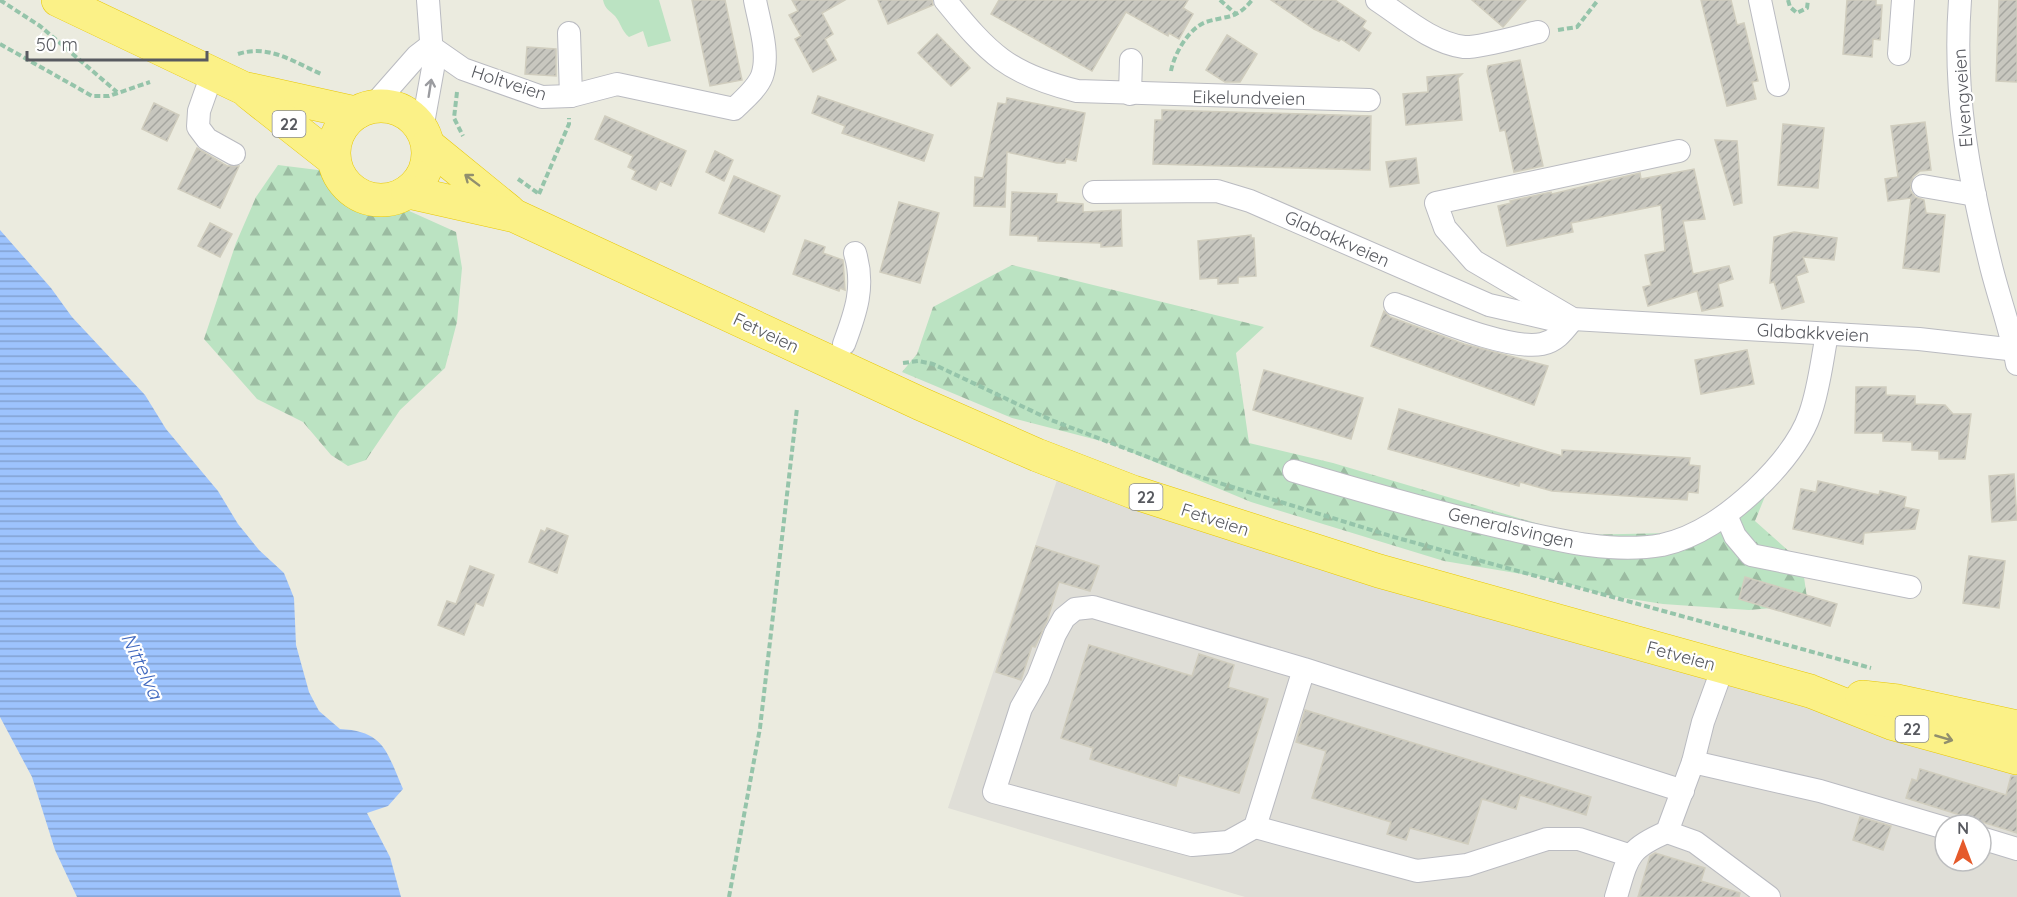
<svg xmlns="http://www.w3.org/2000/svg" width="2017" height="897" viewBox="0 0 2017 897" font-family="Quicksand,sans-serif">
<style>
.industrial{fill:#dfded7;fill-rule:evenodd}
.forest{fill:url(#forest-firs)}
.green{fill:#bbe3c2}
.water{fill:url(#water-rules)}
.building{fill:url(#building-hatch);stroke:#d0cdbe;stroke-width:1.5}
.lines{fill:none;stroke-linecap:round;stroke-linejoin:round}
.minor-casing{stroke:#babbc1;stroke-width:24}
.highway-casing{stroke:#e7c704;stroke-width:34}
.path{stroke:#95c4aa;stroke-width:4;stroke-dasharray:6 3;stroke-linecap:butt}
.minor{stroke:#fff;stroke-width:22}
.highway{stroke:#fbf187;stroke-width:33}
.oneway{stroke:#9b9ca0}
.oneway2{stroke:#918f6e}
.labels{text-anchor:middle;stroke-width:4.5;stroke-linejoin:round;paint-order:stroke}
.shield{fill:#fff;stroke:#8a8c90;stroke-width:1.5}
.shield-label{font-size:16px;font-weight:bold;fill:#585a60}
.street-label{font-size:18px;fill:#585a60;stroke:#fff}
.water-label{font-size:20px;font-style:italic;fill:#4169bf;stroke:#fff}
</style>
<defs>
<pattern id="forest-firs" width="22" height="20" patternUnits="userSpaceOnUse" patternTransform="scale(1.5)"><rect width="22" height="20" fill="#bbe3c2"/><path d="M5 1l3.5 6h-7zM16 11l3.5 6h-7z" fill="#9bbba1"/></pattern>
<pattern id="water-rules" width="6" height="5" patternUnits="userSpaceOnUse" patternTransform="scale(1.5)"><rect width="6" height="5" fill="#9dc3fd"/><path d="M0 2.5h6" fill="none" stroke="#83a1d0"/></pattern>
<pattern id="building-hatch" width="6" height="6" patternUnits="userSpaceOnUse" patternTransform="scale(1.5)"><rect width="6" height="6" fill="#c8c7bf"/><path d="M-1 1l2-2M0 6l6-6M5 7l2-2" fill="none" stroke="#a5a59f"/></pattern>
</defs>
<rect width="100%" height="100%" fill="#ebebdf"/>
<path class="industrial" d="M1060,471L2017,752V897H1245L948,808ZM1945,825H1981V861H1945Z"/>
<g class="forest">
<polygon points="278,165 318,170 456,232 462,268 457,322 445,368 400,410 366,460 348,466 331,455 303,422 257,399 204,339 236,243 256,197"/>
<polygon points="1012,265 1264,327 1236,353 1249,443 1333,463 1576,535 1718,532 1772,479 1755,521 1802,563 1808,605 1749,610 1663,604 1605,595 1552,579 1444,561 1251,502 1109,443 1012,418 902,372 917,354 933,307"/>
</g>
<path class="green" d="M603,0H659L671,41L648,47L643,31L629,37C621,30 621,23 615,16C609,10 605,9 603,0Z"/>
<path class="water" d="M0,230L51,288L72,317L145,395L166,429L218,491L238,524L259,550L284,573L294,598L296,645L309,692L319,711L340,729C385,731 387,753 403,789L388,806L367,813L390,857L401,897H77L55,850L32,777L0,717Z"/>
<g class="building">
<polygon points="692,0 725,0 742,80 710,86"/>
<polygon points="792,0 845,0 822,13 833,34 825,39 836,60 813,72 795,39 801,36 789,15 798,11"/>
<polygon points="878,0 932,0 933,5 888,24"/>
<polygon points="999,0 1188,0 1183,8 1193,14 1179,39 1169,33 1168,36 1126,12 1092,71 991,14"/>
<polygon points="1271,0 1335,0 1366,21 1362,27 1371,33 1359,51 1341,39 1339,41 1314,29"/>
<polygon points="1472,0 1526,0 1503,27"/>
<polygon points="1701,0 1731,0 1737,25 1744,23 1758,81 1752,82 1756,99 1727,106"/>
<polygon points="1847,0 1876,0 1876,5 1882,5 1880,40 1873,39 1872,57 1843,54"/>
<polygon points="1999,0 2017,0 2017,82 1996,81"/>
<polygon points="937,34 970,68 951,86 918,53"/>
<polygon points="1227,35 1257,54 1240,82 1225,82 1206,70"/>
<polygon points="527,47 556,49 556,76 525,74"/>
<polygon points="1520,60 1543,166 1514,172 1505,130 1500,131 1487,71 1488,66"/>
<polygon points="1462,74 1458,78 1462,120 1406,125 1403,94 1428,92 1427,77"/>
<polygon points="818,96 933,135 924,161 842,133 845,126 812,113"/>
<polygon points="1007,98 1085,113 1076,161 1066,159 1065,163 1057,163 1007,152 1005,207 974,206 975,177 983,178 998,103 1006,104"/>
<polygon points="154,103 179,115 167,141 142,129"/>
<polygon points="1162,110 1371,116 1370,170 1153,164 1155,120 1162,120"/>
<polygon points="605,116 686,151 671,186 660,181 656,190 632,179 636,171 628,167 633,156 595,139"/>
<polygon points="1925,122 1931,170 1920,171 1913,177 1910,190 1915,197 1924,200 1926,213 1945,215 1939,272 1903,268 1911,198 1888,201 1885,179 1898,177 1891,126"/>
<polygon points="1783,124 1824,128 1818,188 1778,185"/>
<polygon points="1715,140 1737,141 1742,203 1734,205"/>
<polygon points="197,148 227,166 239,166 220,208 178,189"/>
<polygon points="715,151 733,160 724,181 706,172"/>
<polygon points="1416,158 1419,183 1390,187 1386,162"/>
<polygon points="1694,169 1705,219 1683,221 1693,274 1729,266 1733,279 1718,284 1723,306 1702,311 1697,291 1648,306 1643,287 1651,285 1645,255 1665,251 1661,205 1571,223 1573,232 1507,246 1498,206 1511,203 1510,201 1551,192 1552,194 1640,173 1641,179"/>
<polygon points="734,176 780,196 764,232 719,213"/>
<polygon points="1012,192 1057,194 1056,202 1083,204 1083,212 1121,210 1122,246 1101,247 1101,243 1038,241 1038,236 1010,235"/>
<polygon points="899,202 939,213 920,283 880,272"/>
<polygon points="210,223 232,234 220,257 198,246"/>
<polygon points="1794,232 1837,238 1834,260 1803,257 1808,272 1796,276 1804,302 1782,309 1774,282 1770,283 1774,237"/>
<polygon points="1251,235 1251,238 1254,238 1256,276 1238,277 1238,283 1218,284 1218,278 1200,279 1198,241"/>
<polygon points="805,240 825,247 823,253 843,260 845,290 840,288 839,291 793,274"/>
<polygon points="1384,311 1390,317 1464,344 1548,366 1534,405 1371,346"/>
<polygon points="1747,350 1754,384 1701,394 1695,360"/>
<polygon points="1264,370 1363,398 1351,439 1253,410"/>
<polygon points="1856,387 1886,387 1886,395 1915,396 1915,404 1945,405 1953,414 1971,414 1965,459 1939,459 1939,451 1912,450 1912,442 1883,441 1883,433 1855,433"/>
<polygon points="1399,409 1562,456 1562,450 1690,458 1689,465 1700,466 1698,493 1688,492 1687,500 1552,491 1520,482 1519,486 1388,449"/>
<polygon points="2014,474 2017,520 1992,522 1989,476"/>
<polygon points="1818,481 1879,495 1880,491 1906,497 1904,507 1919,510 1915,529 1864,533 1863,544 1793,529 1801,489 1816,492"/>
<polygon points="547,528 568,536 557,573 529,562 541,530 545,532"/>
<polygon points="1036,546 1099,566 1090,591 1059,582 1047,621 1035,647 1032,646 1021,680 996,672"/>
<polygon points="1969,556 2005,561 1999,608 1963,603"/>
<polygon points="470,566 494,575 483,606 476,603 464,635 438,625 447,601 456,604"/>
<polygon points="1745,577 1837,604 1830,626 1739,599"/>
<polygon points="1089,645 1192,676 1199,654 1234,665 1228,687 1268,699 1239,793 1179,775 1176,786 1090,759 1093,748 1061,738"/>
<polygon points="1305,710 1591,797 1586,815 1520,795 1516,809 1482,799 1468,844 1410,828 1406,840 1387,834 1391,822 1312,798 1326,751 1296,742"/>
<polygon points="1920,769 2006,795 2011,776 2017,776 2017,833 1906,798 1912,779 1917,781"/>
<polygon points="1860,817 1891,826 1883,850 1853,840"/>
<polygon points="1655,853 1705,868 1701,881 1740,893 1739,897 1638,897 1650,856"/>
</g>
<g class="lines">
<g class="minor-casing">
<g id="minor">
<path d="M945,0C989,54 1008,74 1077,91L1369,100"/>
<path d="M1377,0C1403,17 1432,43 1464,47C1480,48 1520,36 1538,32"/>
<polyline points="1760,0 1778,85"/>
<path d="M1960,0C1953,92 1968,173 1990,262C1998,296 2011,329 2017,364"/>
<polyline points="569,33 571,96"/>
<path d="M430,46L463,69L542,97L571,96L617,84L734,109C743,100 757,89 762,76C770,54 759,22 755,0"/>
<polyline points="1899,54 1903,0"/>
<polyline points="212,74 199,111 198,127 207,139 234,154"/>
<polyline points="1130,94 1131,60"/>
<polyline points="373,106 417,56 430,46"/>
<polyline points="422,129 433,68 428,0"/>
<polyline points="1679,151 1436,203 1445,228 1474,261 1573,319 1919,339 2017,350"/>
<polyline points="1923,186 1975,195"/>
<polyline points="1094,192 1217,191 1250,201 1489,305 1550,319 1565,319"/>
<path d="M1395,304C1429,316 1508,351 1542,344C1557,341 1564,330 1573,319"/>
<path d="M844,344C856,312 865,286 855,253"/>
<path d="M1294,471C1365,492 1437,513 1509,529C1557,540 1612,554 1662,545C1698,537 1728,515 1755,490C1777,469 1800,443 1810,414C1819,389 1822,360 1827,334"/>
<polyline points="1726,515 1735,536 1751,555 1910,587"/>
<polyline points="1304,669 1255,827 1228,842 1192,845 994,792 1021,708 1038,678 1055,634 1064,618 1075,609 1093,607 1304,669 1683,791"/>
<polyline points="1693,762 1703,722 1723,667"/>
<polyline points="1255,827 1417,871 1467,865 1547,839 1579,839 1628,855"/>
<polyline points="1667,832 1695,842 1769,897"/>
<polyline points="1981,838 2017,849"/>
<path d="M1616,897C1628,857 1627,849 1667,832L1693,762L1820,791L1945,828"/>
</g>
</g>
<g class="highway-casing">
<g id="highway">
<polyline points="58,0 243,88 356,113"/>
<polyline points="249,93 334,160"/>
<circle cx="381" cy="153" r="47"/>
<polyline points="428,145 509,211"/>
<polyline points="408,192 515,216 921,404 1037,455 1133,492 1379,571 1810,691 1891,723 2017,758"/>
<polyline points="1862,697 1898,701 2017,727"/>
</g>
</g>
<g class="path">
<polyline points="0,0 40,26 117,92"/>
<polyline points="1220,0 1237,15"/>
<polyline points="1788,0 1790,7 1797,13 1807,8 1808,0"/>
<polyline points="1558,30 1577,27 1598,0"/>
<polyline points="0,44 92,96 109,96 150,82"/>
<path d="M238,54C269,44 294,62 321,74"/>
<path d="M1171,71C1174,54 1189,28 1206,22C1228,15 1236,20 1252,0"/>
<polyline points="457,92 454,118 463,136"/>
<polyline points="518,179 539,194"/>
<polyline points="539,194 569,124 569,118"/>
<polyline points="903,363 918,361 933,364 1051,420 1200,477 1394,537 1871,668"/>
<polyline points="729,897 760,728 797,408"/>
</g>
<use href="#minor" class="minor"/>
<use href="#highway" class="highway"/>
</g>
<defs><path id="oneway-shaft" d="M-6 0H5M1.5-3L5.5 0L1.5 3" fill="none" stroke-width="1.6" stroke-linecap="round" stroke-linejoin="round" transform="scale(1.5)"/></defs>
<use class="oneway" href="#oneway-shaft" transform="translate(430 88) rotate(-81)"/>
<g class="oneway2">
<use href="#oneway-shaft" transform="translate(472 180) rotate(-143)"/>
<use href="#oneway-shaft" transform="translate(1944 738) rotate(16)"/>
</g>
<g class="labels">
<g class="shield">
<rect x="272.5" y="111" width="33" height="26" rx="4.5"/>
<rect x="1129.5" y="484" width="33" height="26" rx="4.5"/>
<rect x="1895.5" y="716" width="33" height="26" rx="4.5"/>
</g>
<g class="shield-label">
<text x="289" y="130">22</text>
<text x="1146" y="503">22</text>
<text x="1912" y="735">22</text>
</g>
<g class="street-label">
<text transform="translate(509 83) rotate(18)" y="6">Holtveien</text>
<text transform="translate(1249 98) rotate(1)" y="6">Eikelundveien</text>
<text transform="translate(1963 98) rotate(-94)" y="6">Elvengveien</text>
<text transform="translate(1337 239) rotate(24)" y="6">Glabakkveien</text>
<text transform="translate(766 333) rotate(25)" y="6">Fetveien</text>
<text transform="translate(1813 333) rotate(3)" y="6">Glabakkveien</text>
<text transform="translate(1215 520) rotate(18)" y="6">Fetveien</text>
<text transform="translate(1511 528) rotate(13)" y="6">Generalsvingen</text>
<text transform="translate(1681 656) rotate(15)" y="6">Fetveien</text>
</g>
<g class="water-label">
<text transform="translate(142 666) rotate(65)" y="7">Nittelva</text>
</g>
</g>
<g transform="translate(1963 843)"><circle r="28" fill="#ffffff" stroke="#bcbdbf" stroke-width="1.5"/>
<path d="M0-4.5L10 22L0 15L-10 22Z" fill="#e55a2b"/>
<text y="-9" font-size="16" font-weight="bold" text-anchor="middle" fill="#585a60">N</text>
</g>
<path d="M27 51v9h180v-9" fill="none" stroke="#585a60" stroke-width="3"/>
<text x="36" y="51" font-size="18" fill="#585a60" stroke="#ffffff" stroke-width="4.5" paint-order="stroke">50 m</text>
</svg>
